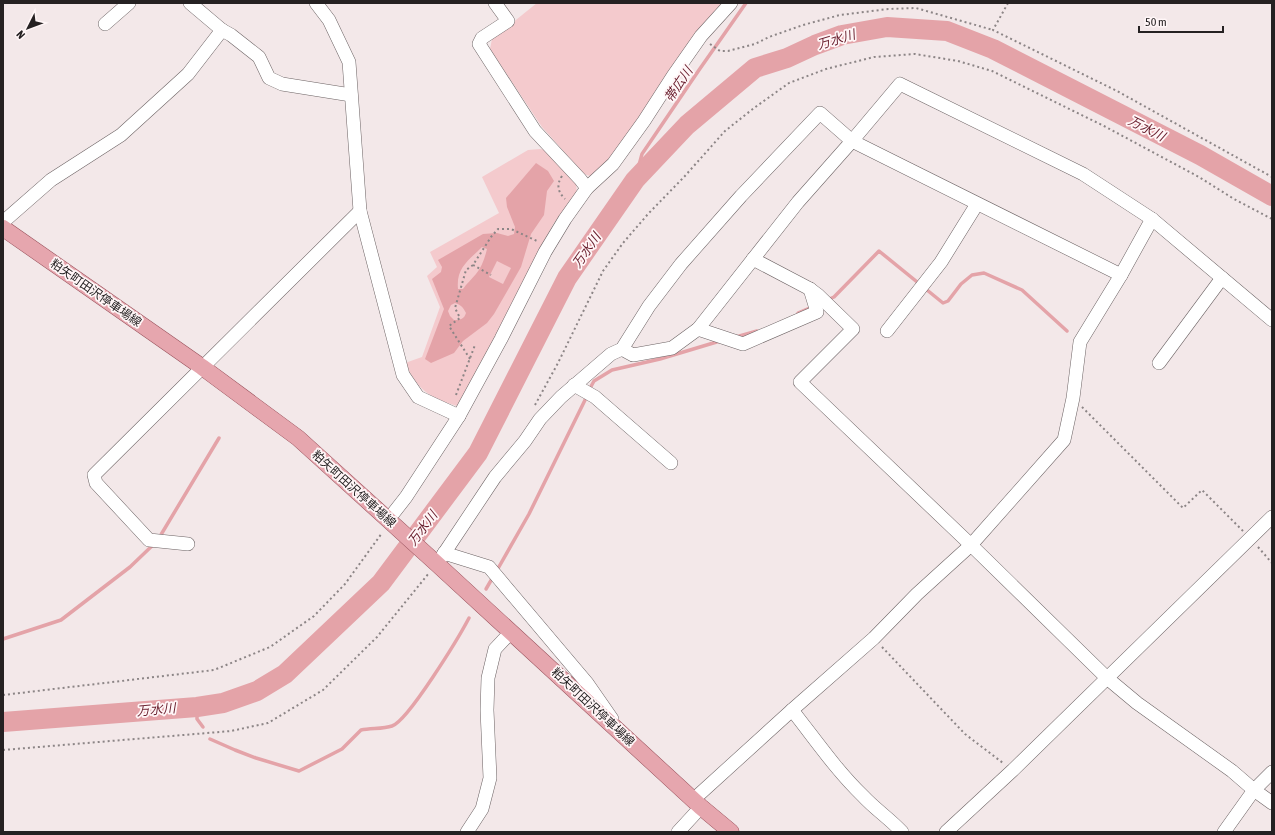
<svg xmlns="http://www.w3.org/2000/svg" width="1275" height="835" viewBox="0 0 1275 835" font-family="'Asap Condensed','Noto Sans JP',sans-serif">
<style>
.green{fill:#f4cacd}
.water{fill:#e4a3a8;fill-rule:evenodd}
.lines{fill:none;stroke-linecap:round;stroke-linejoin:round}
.stream{stroke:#e4a3a8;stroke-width:3.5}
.river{stroke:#e4a3a8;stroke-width:20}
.minor-casing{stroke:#6c6364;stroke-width:14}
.major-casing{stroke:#97505a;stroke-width:17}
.path{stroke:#8c8586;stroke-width:2;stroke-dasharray:2 3;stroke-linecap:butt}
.minor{stroke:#fff;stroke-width:13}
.major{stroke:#e6a6ae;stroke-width:16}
.labels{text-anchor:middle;stroke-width:3.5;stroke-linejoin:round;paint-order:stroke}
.street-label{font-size:12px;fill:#252122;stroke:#fff6f7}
.water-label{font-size:13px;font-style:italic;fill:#681c2b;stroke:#fff6f7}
</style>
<rect width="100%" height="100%" fill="#f3e8e9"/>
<g class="green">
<polygon points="537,3 724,3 612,156 595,175 590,176 584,174 542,127 490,49 492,39"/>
<path d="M540,149L546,150L576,184L577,193L554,223L540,248L491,345L457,406C428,397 418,390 405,363L422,357L440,307L427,276L437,267L430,252L499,213L482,177L528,150Z"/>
</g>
<path class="water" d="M536,163L548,171L554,181L547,191L544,215L531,234L521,267L494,314L487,323L463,341L454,353L431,363L425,359L444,309L432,279L441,272L442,267L438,260L483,234L497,233L508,236L514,234L515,227L507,207L506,198ZM482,247L487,249C485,257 482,267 476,274C472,279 467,283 463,289H458C456,268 468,261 482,247ZM497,261L511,268L503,284L489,277ZM455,303C461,305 463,307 466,313C464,319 461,320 454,320L450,316L448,311L451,305Z"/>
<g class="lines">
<g class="stream">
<polyline points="635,180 642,154 699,70 746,3"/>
<polyline points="827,300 834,297 879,251 943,303 948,301 961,284 972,275 984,273 1022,290 1067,331"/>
<polyline points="798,313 812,307"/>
<polyline points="736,337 757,331"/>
<polyline points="589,390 594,381 612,370 660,359 720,341"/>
<polyline points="159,538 219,438"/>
<polyline points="496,572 529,514 587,396"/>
<polyline points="486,589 493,577"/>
<polyline points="3,639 61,620 130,567 155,543"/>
<polyline points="197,707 197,719 203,727"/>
<path d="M210,739L235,750L256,758L299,771L342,749L361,730C371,728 383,729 392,726C408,721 459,637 469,618"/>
</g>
<polyline class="river" points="3,722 197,707 223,703 257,691 285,674 381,583 478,453 567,278 635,180 687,125 755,68 787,58 815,45 842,35 887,27 947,31 993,49 1200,155 1272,196"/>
<g class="minor-casing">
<g id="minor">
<polyline points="190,3 222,30 231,35 259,57 269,78 282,84 351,95"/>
<polyline points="316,3 329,20 349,62 360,211 403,375 418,397 459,416"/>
<polyline points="495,3 508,21 482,38 479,44 535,131 580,179 587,188"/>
<polyline points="105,24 129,3"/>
<polyline points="3,222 51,180 121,135 188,74 222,30"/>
<polyline points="753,259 810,289 818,295 853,329 800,382 971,545 1107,678 1137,703 1232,771 1254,790 1272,803"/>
<polyline points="698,329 743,344 817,312 810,289"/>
<polyline points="887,331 941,262 977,204"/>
<polyline points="622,349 633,355 672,348 698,329 798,202 852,141 900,84 1083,174 1152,219 1272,320"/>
<polyline points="1159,363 1222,278"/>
<polyline points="574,385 595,397 671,463"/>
<polyline points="388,520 406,497 459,416 501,339 545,252 565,219 587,188 613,164 644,121 673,76 701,36 731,3"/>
<polyline points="188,544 149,540 96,483 94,475 360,211"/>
<polyline points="444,553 489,567 587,683 612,719"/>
<polyline points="437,564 495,477 525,441 540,419 561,397 611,354 622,349 649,306 681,264 741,196 820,113 852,141 1121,275"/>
<path d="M792,710C815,739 836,770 863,796C875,809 890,819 902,832"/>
<polyline points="693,800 792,710 874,638 917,594 971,545 1064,440 1073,398 1080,342 1121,275 1152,219"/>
<polyline points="467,832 482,809 490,778 487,710 488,678 495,649 511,632"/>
<polyline points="678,832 701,807"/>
<polyline points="946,832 1013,770 1272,517"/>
<polyline points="1224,832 1254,790 1272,772"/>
</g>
</g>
<g class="major-casing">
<polyline id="major" points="3,228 202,367 298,438 437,564 701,807 731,832"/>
</g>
<g class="path">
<polyline points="1008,3 993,30 1117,91 1272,177"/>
<polyline points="710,44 720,51 728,51 755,44 769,37 803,25 840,15 888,9 916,8 993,30"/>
<path d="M562,176C556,185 558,192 565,199"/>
<polyline points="473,265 491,275"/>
<polyline points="470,359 449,326 460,318 455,308 466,270 473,265 491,237 498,229 511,229 537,241"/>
<polyline points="456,395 475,345"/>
<polyline points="535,405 558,363 603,271 623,243 648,214 684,177 725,131 754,108 789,83 826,69 874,57 915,54 958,61 992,71 1104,126 1199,177 1234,199 1272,219"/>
<polyline points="1082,407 1183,508 1202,490 1243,531"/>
<polyline points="1258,547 1272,563"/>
<polyline points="882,647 965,734 1003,763"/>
<polyline points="3,695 214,670 270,647 314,616 345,584 382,533"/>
<polyline points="3,750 231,731 268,723 323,690 377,637 429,573"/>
</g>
<use href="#minor" class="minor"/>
<use href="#major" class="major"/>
</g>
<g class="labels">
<g class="street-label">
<text transform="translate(96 293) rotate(35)" y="4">粕矢町田沢停車場線</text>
<text transform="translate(354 489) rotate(42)" y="4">粕矢町田沢停車場線</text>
<text transform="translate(593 707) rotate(43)" y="4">粕矢町田沢停車場線</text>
</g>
<g class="water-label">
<text transform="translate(836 39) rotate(-17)" y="5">万水川</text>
<text transform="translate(678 84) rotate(-56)" y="5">帯広川</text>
<text transform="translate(1147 128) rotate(27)" y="5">万水川</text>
<text transform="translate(586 250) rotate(-55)" y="5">万水川</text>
<text transform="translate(422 528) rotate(-53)" y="5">万水川</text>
<text transform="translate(156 709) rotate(-5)" y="5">万水川</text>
</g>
</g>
<rect width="1275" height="835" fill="none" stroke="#252122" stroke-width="8"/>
<g transform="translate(28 28) rotate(228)" stroke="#fff6f7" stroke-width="3" paint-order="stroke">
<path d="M0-3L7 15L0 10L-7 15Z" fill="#252122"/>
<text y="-6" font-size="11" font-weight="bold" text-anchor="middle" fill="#252122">N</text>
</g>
<path d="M1139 26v6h84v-6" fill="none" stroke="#252122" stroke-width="2"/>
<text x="1145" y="26" font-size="12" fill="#252122" stroke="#fff6f7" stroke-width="3" paint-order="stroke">50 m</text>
</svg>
